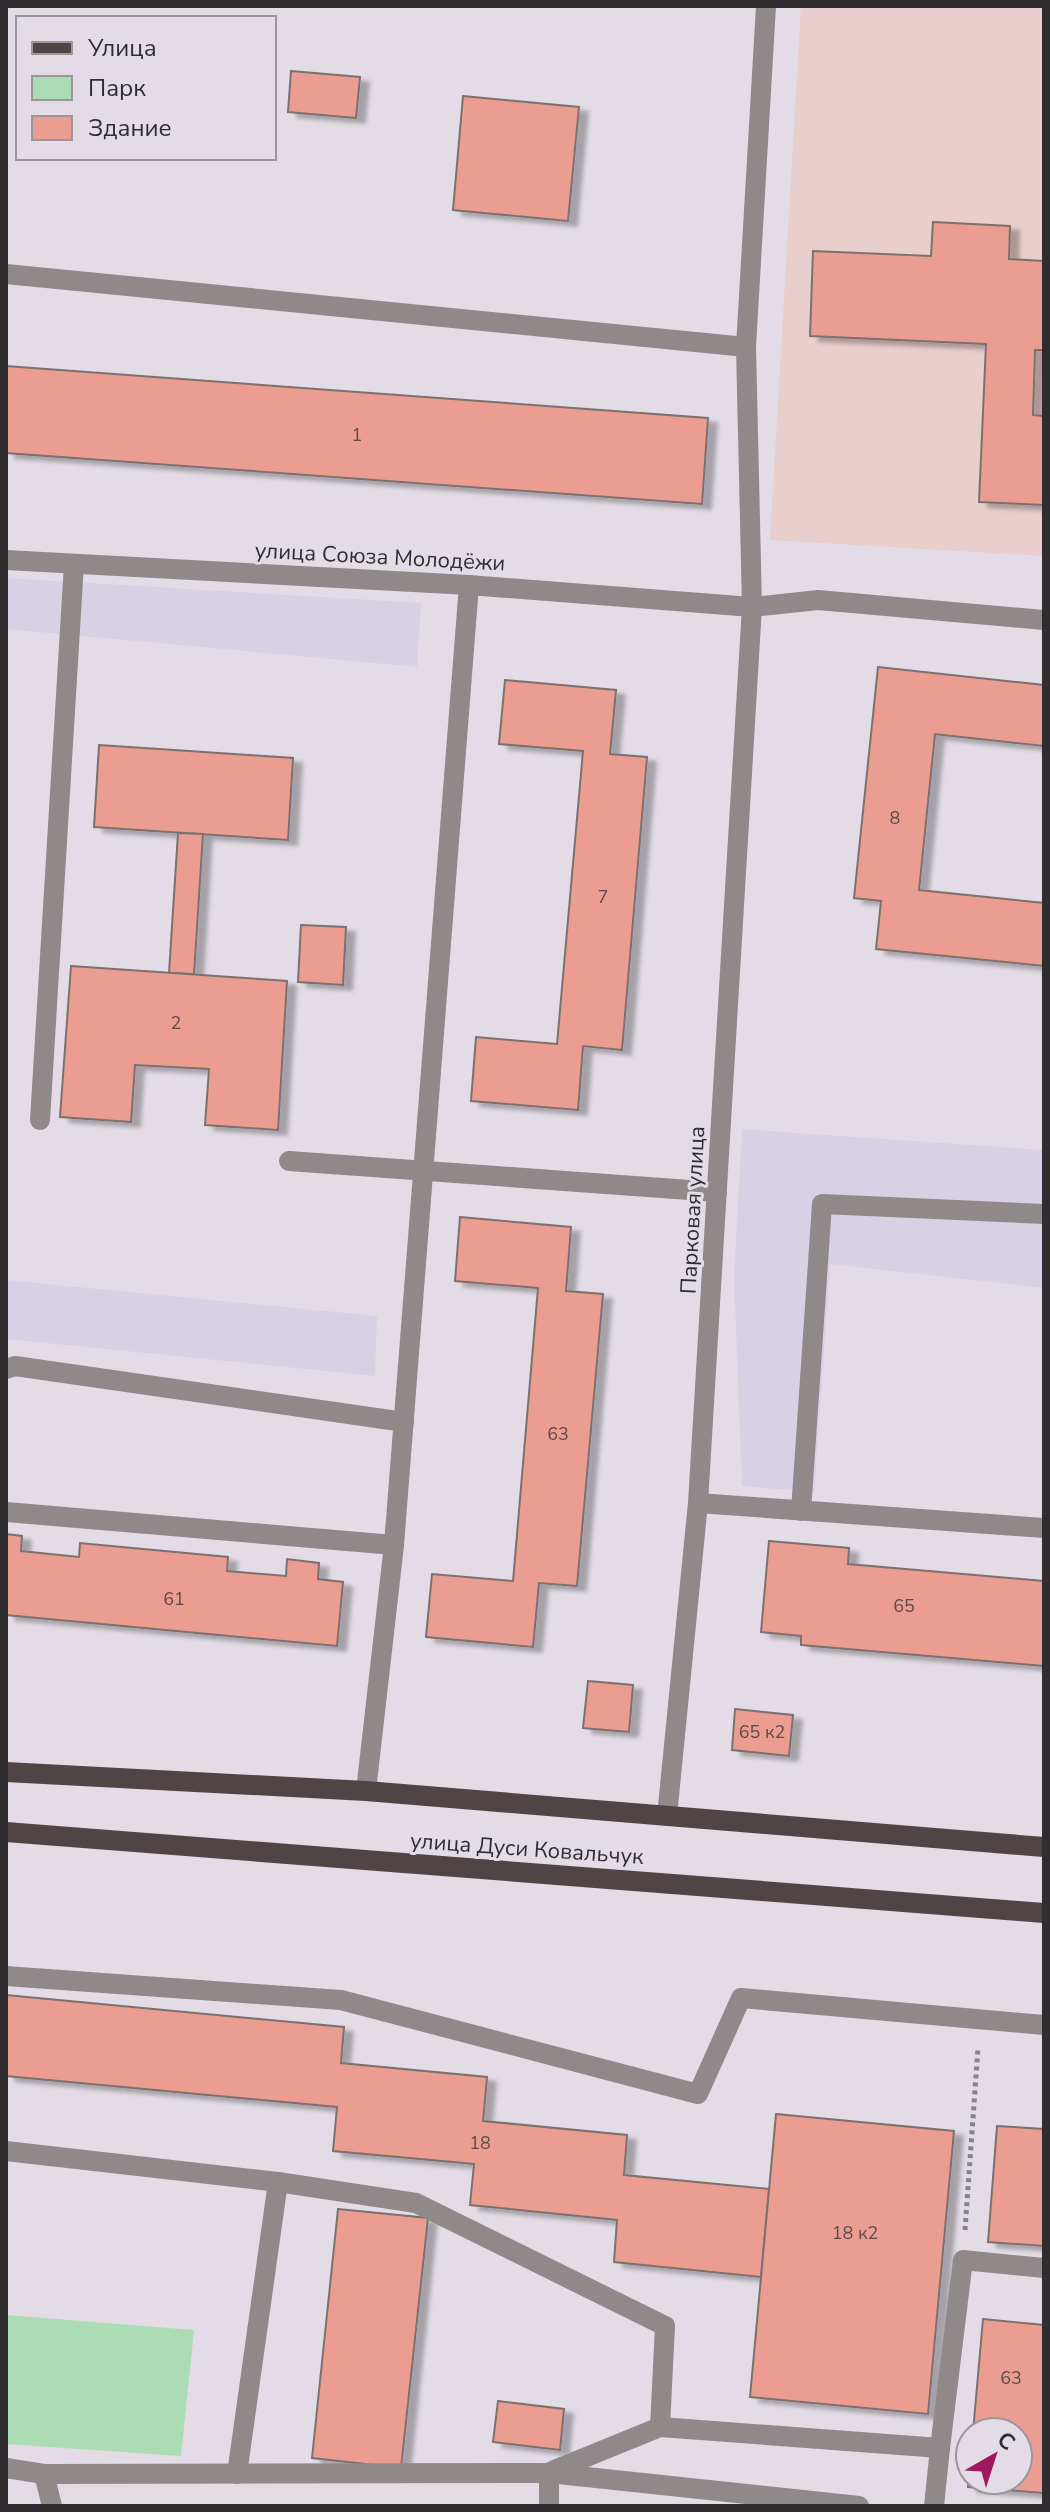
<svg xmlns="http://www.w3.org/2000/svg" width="1050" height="2512" viewBox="0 0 1050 2512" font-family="'Nunito Sans',sans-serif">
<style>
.industrial{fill:#d8d1e6}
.education{fill:#e8cecc}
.green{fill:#acdcb3}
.building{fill:#ea9d90;stroke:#7d716f;stroke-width:2;filter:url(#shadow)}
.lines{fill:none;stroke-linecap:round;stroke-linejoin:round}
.path{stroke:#878289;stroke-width:5;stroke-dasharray:4 4;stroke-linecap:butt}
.minor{stroke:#8f8a89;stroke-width:20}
.major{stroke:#4f4545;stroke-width:20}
.labels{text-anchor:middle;stroke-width:6;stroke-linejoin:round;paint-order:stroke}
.number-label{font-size:18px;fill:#5e4949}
.street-label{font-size:22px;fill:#302d31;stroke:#e3dce6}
</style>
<defs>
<filter id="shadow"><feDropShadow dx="9" dy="5" stdDeviation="2" flood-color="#0004"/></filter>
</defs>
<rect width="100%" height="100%" fill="#e3dce6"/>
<g class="industrial">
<polygon points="6,578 421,603 417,667 6,629"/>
<polygon points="742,1129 1044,1150 1044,1288 830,1264 814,1492 742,1486 734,1277"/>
<polygon points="6,1280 377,1316 375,1376 6,1339"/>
</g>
<polygon class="education" points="801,6 1044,6 1044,556 770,540"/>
<polygon class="green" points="6,2315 194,2330 181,2456 6,2444"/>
<g class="building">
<polygon points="291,71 360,77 356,118 288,112"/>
<polygon points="463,96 579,107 568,221 453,210"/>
<polygon points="933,222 1010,226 1009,259 1044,261 1044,350 1035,350 1033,415 1044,416 1044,505 979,502 986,344 810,336 813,251 931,256"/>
<polygon points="6,366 708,418 702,504 6,453"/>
<polygon points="878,667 1044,685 1044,746 935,734 919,890 1044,903 1044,966 876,949 881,901 854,898"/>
<polygon points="505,680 616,690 610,754 647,757 622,1050 583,1046 578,1110 471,1101 476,1037 557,1044 583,751 499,744"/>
<polygon points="99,745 293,758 288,840 94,827"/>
<polygon points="178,833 203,834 194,974 169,973"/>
<polygon points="301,925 346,927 343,985 298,982"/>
<polygon points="71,966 287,981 278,1130 205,1125 209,1069 135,1065 131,1122 60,1117"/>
<polygon points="460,1217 571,1227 566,1291 603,1294 577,1586 539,1583 533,1647 426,1637 432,1574 513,1581 538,1288 455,1281"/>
<polygon points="6,1534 22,1536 21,1551 79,1557 80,1543 228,1557 227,1571 286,1576 287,1559 319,1563 318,1579 343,1582 337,1646 6,1615"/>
<polygon points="769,1541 849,1548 848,1564 1044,1581 1044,1666 801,1645 801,1636 761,1632"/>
<polygon points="588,1681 633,1685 629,1732 583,1728"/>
<polygon points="735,1709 793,1715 789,1756 732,1750"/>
<polygon points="6,1995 344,2027 341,2063 487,2077 483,2121 627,2135 624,2175 769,2189 761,2277 614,2262 617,2220 470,2205 474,2164 333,2151 337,2107 6,2076"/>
<polygon points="776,2114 954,2131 928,2414 750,2397"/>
<polygon points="997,2126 1044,2129 1044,2246 988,2242"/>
<polygon points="338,2209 428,2218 401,2468 312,2458"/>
<polygon points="983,2319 1044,2325 1043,2493 968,2487 970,2466 970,2480 1018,2480 1018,2432 973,2432"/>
<polygon points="498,2401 564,2409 560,2450 493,2442"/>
</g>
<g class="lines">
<polyline class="path" points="965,2230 978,2048"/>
<g class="minor">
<polyline points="6,274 746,347"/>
<polyline points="6,560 469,585 752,607 818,600 1044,620"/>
<polyline points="40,1120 74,564"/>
<polyline points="289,1161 717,1192"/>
<polyline points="6,1369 15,1366 404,1422"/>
<polyline points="698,1503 1044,1528"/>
<polyline points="801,1511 822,1204 1044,1214"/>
<polyline points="6,1512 394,1545"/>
<polyline points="366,1791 394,1545 469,585"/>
<polyline points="667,1816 698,1503 752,607 746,347 766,6"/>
<polyline points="6,1976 341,2000 698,2094 741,1998 1044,2025"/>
<polyline points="6,2151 278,2182 416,2203 665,2326 660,2427"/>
<polyline points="940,2448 963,2260 1044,2268"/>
<polyline points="6,2468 44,2474 549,2473 859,2506"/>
<polyline points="552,2471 660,2427 940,2448 934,2506"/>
<polyline points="549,2473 549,2506"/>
<polyline points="44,2474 52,2506"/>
<polyline points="237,2474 278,2182"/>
</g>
<g class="major">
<polyline points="6,1772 366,1791 1044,1847"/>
<polyline points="6,1832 1044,1913"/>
</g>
</g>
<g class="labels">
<g class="number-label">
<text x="357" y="441">1</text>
<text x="895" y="824">8</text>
<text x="603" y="903">7</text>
<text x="176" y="1029">2</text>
<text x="558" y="1440">63</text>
<text x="174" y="1605">61</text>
<text x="904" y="1612">65</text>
<text x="762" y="1738">65 к2</text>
<text x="480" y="2149">18</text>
<text x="855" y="2239">18 к2</text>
<text x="1011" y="2384">63</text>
</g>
<g class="street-label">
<text transform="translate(380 556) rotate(3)" y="8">улица Союза Молодёжи</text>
<text transform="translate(692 1210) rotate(-87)" y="8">Парковая улица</text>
<text transform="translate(527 1848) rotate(4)" y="8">улица Дуси Ковальчук</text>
</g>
</g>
<rect width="1050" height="2512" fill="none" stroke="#302d31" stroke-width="16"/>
<rect x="16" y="16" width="260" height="144" fill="#e3dce6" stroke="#9b969e" stroke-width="2"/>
<rect x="32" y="42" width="40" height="12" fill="#4f4545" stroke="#9b969e" stroke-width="2"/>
<text x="88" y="56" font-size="24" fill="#302d31">Улица</text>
<rect x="32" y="76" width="40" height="24" fill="#acdcb3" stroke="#9b969e" stroke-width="2"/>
<text x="88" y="96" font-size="24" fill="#302d31">Парк</text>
<rect x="32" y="116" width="40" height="24" fill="#ea9d90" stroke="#9b969e" stroke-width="2"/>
<text x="88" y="136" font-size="24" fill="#302d31">Здание</text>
<g transform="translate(994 2456) rotate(39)"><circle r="38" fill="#e3dce6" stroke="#9b969e" stroke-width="2"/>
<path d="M0-6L14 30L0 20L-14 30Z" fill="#a11761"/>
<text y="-12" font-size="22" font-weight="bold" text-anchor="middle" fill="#302d31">С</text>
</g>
</svg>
